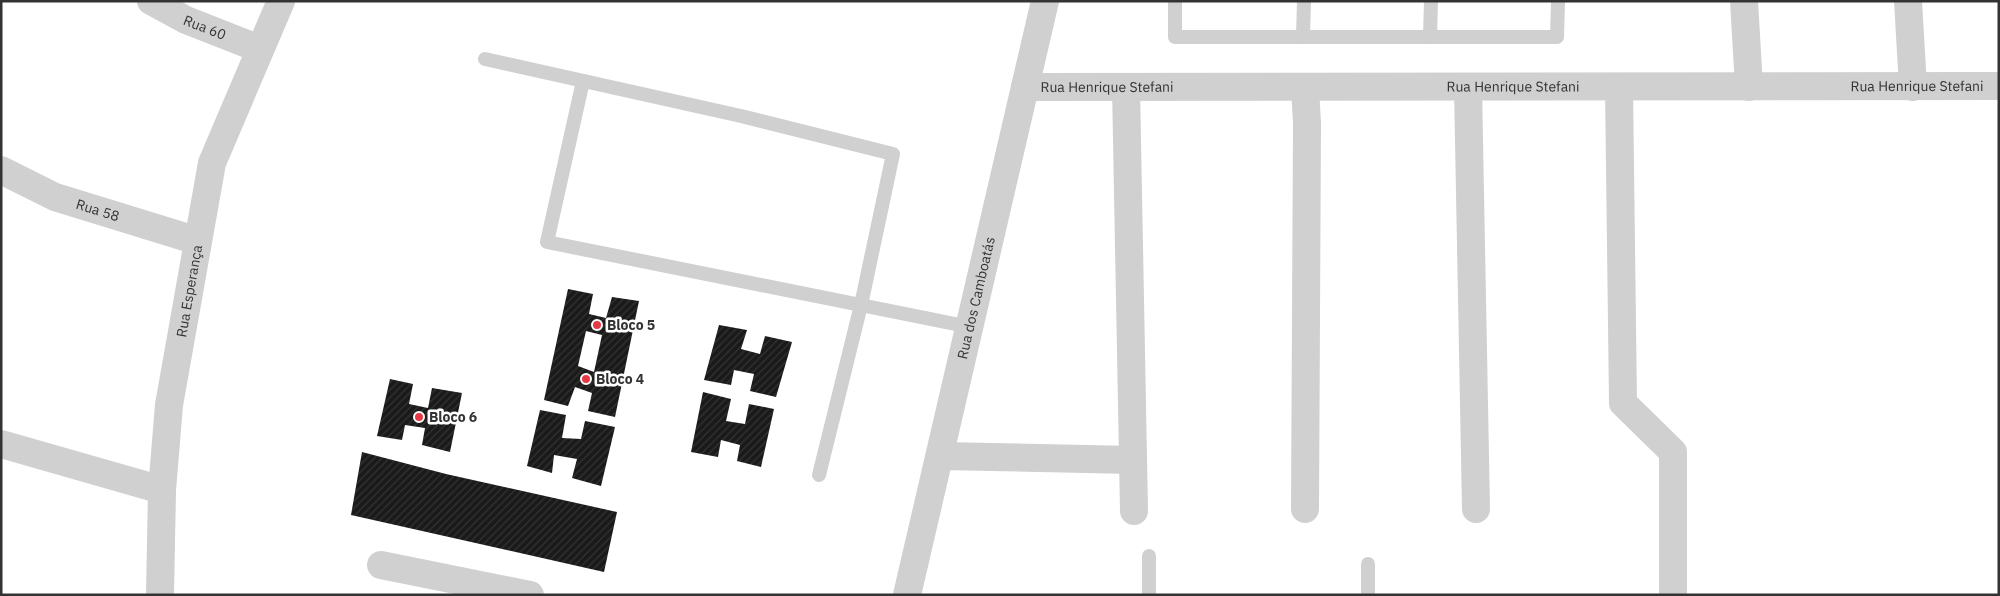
<svg xmlns="http://www.w3.org/2000/svg" width="2000" height="596" viewBox="0 0 2000 596" font-family="'IBM Plex Sans',sans-serif">
<style>
.building{fill:url(#building-hatch);fill-rule:evenodd}
.lines{fill:none;stroke-linecap:round;stroke-linejoin:round}
.service{stroke:#d0d0d0;stroke-width:14}
.minor{stroke:#d0d0d0;stroke-width:28}
.tertiary{stroke:#d0d0d0;stroke-width:28}
.poi-dot{fill:#e63946;stroke:#fff;stroke-width:2}
.labels{text-anchor:middle;stroke-width:5;stroke-linejoin:round;paint-order:stroke}
.street-label{font-size:14px;fill:#333;stroke:#fff}
.poi-label{font-size:14px;font-weight:bold;fill:#333;stroke:#fff;text-anchor:start}
</style>
<defs>
<pattern id="building-hatch" width="6" height="6" patternUnits="userSpaceOnUse" patternTransform="scale(1.25)"><rect width="6" height="6" fill="#1a1a1a"/><path d="M-1 1l2-2M0 6l6-6M5 7l2-2" fill="none" stroke="#333"/></pattern>
</defs>
<rect width="100%" height="100%" fill="#fff"/>
<g class="building">
<path d="M568,289L593,294L589,314L606,318L612,297L639,301L615,417L588,411L592,393L575,387L568,406L544,400ZM586,331L602,335L594,372L578,366Z"/>
<polygon points="719,325 747,330 741,349 760,354 765,336 792,342 776,397 750,391 754,374 734,370 731,385 704,380"/>
<polygon points="390,379 413,384 409,404 428,408 432,388 462,393 450,452 422,445 425,428 405,425 402,440 377,436"/>
<polygon points="703,392 731,399 726,421 745,424 749,404 774,409 761,467 737,461 740,445 721,440 718,457 691,452"/>
<polygon points="540,410 566,415 562,438 581,439 585,421 615,427 601,486 572,478 577,459 554,455 552,473 527,466"/>
<polygon points="362,452 446,474 617,512 604,572 351,515"/>
</g>
<g class="lines">
<g class="service">
<polyline points="1175,1 1175,37 1557,37 1558,1"/>
<polyline points="1303,37 1304,1"/>
<polyline points="1430,37 1431,1"/>
<polyline points="485,59 741,116 893,154 861,305 819,475"/>
<polyline points="583,81 547,242 970,327"/>
<polyline points="1149,595 1149,556"/>
<polyline points="1368,595 1368,564"/>
</g>
<g class="minor">
<path id="s1" d="M151,1L186,20L260,49"/>
<polyline points="1744,1 1749,87"/>
<polyline points="1908,1 1913,87"/>
<path id="s2" d="M1025,87L1999,86"/>
<polyline points="1126,87 1134,511"/>
<polyline points="1305,87 1307,123 1305,509"/>
<polyline points="1468,87 1476,509"/>
<polyline points="1619,87 1623,403 1673,452 1673,595"/>
<path id="s3" d="M1,170L55,197L198,241"/>
<polyline points="1,444 162,490"/>
<polyline points="940,456 1133,460"/>
<polyline points="381,565 530,595"/>
</g>
<g class="tertiary">
<path id="s4" d="M160,595L162,490L169,405L212,163L281,1"/>
<path id="s5" d="M907,595L1045,1"/>
</g>
</g>
<g class="poi-dot">
<circle cx="597" cy="325" r="5"/>
<circle cx="586" cy="379" r="5"/>
<circle cx="419" cy="417" r="5"/>
</g>
<g class="labels">
<g class="street-label">
<text dy="5" stroke="none"><textPath href="#s1" startOffset="60">Rua 60</textPath></text>
<text dy="5" stroke="none"><textPath href="#s2" startOffset="82">Rua Henrique Stefani</textPath></text>
<text dy="5" stroke="none"><textPath href="#s2" startOffset="488">Rua Henrique Stefani</textPath></text>
<text dy="5" stroke="none"><textPath href="#s2" startOffset="892">Rua Henrique Stefani</textPath></text>
<text dy="5" stroke="none"><textPath href="#s3" startOffset="105">Rua 58</textPath></text>
<text dy="5" stroke="none"><textPath href="#s4" startOffset="306">Rua Esperança</textPath></text>
<text dy="5" stroke="none"><textPath href="#s5" startOffset="305">Rua dos Camboatás</textPath></text>
</g>
<g class="poi-label">
<text x="607" y="330">Bloco 5</text>
<text x="596" y="384">Bloco 4</text>
<text x="429" y="422">Bloco 6</text>
</g>
</g>
<rect width="2000" height="596" fill="none" stroke="#333333" stroke-width="5"/>
</svg>
